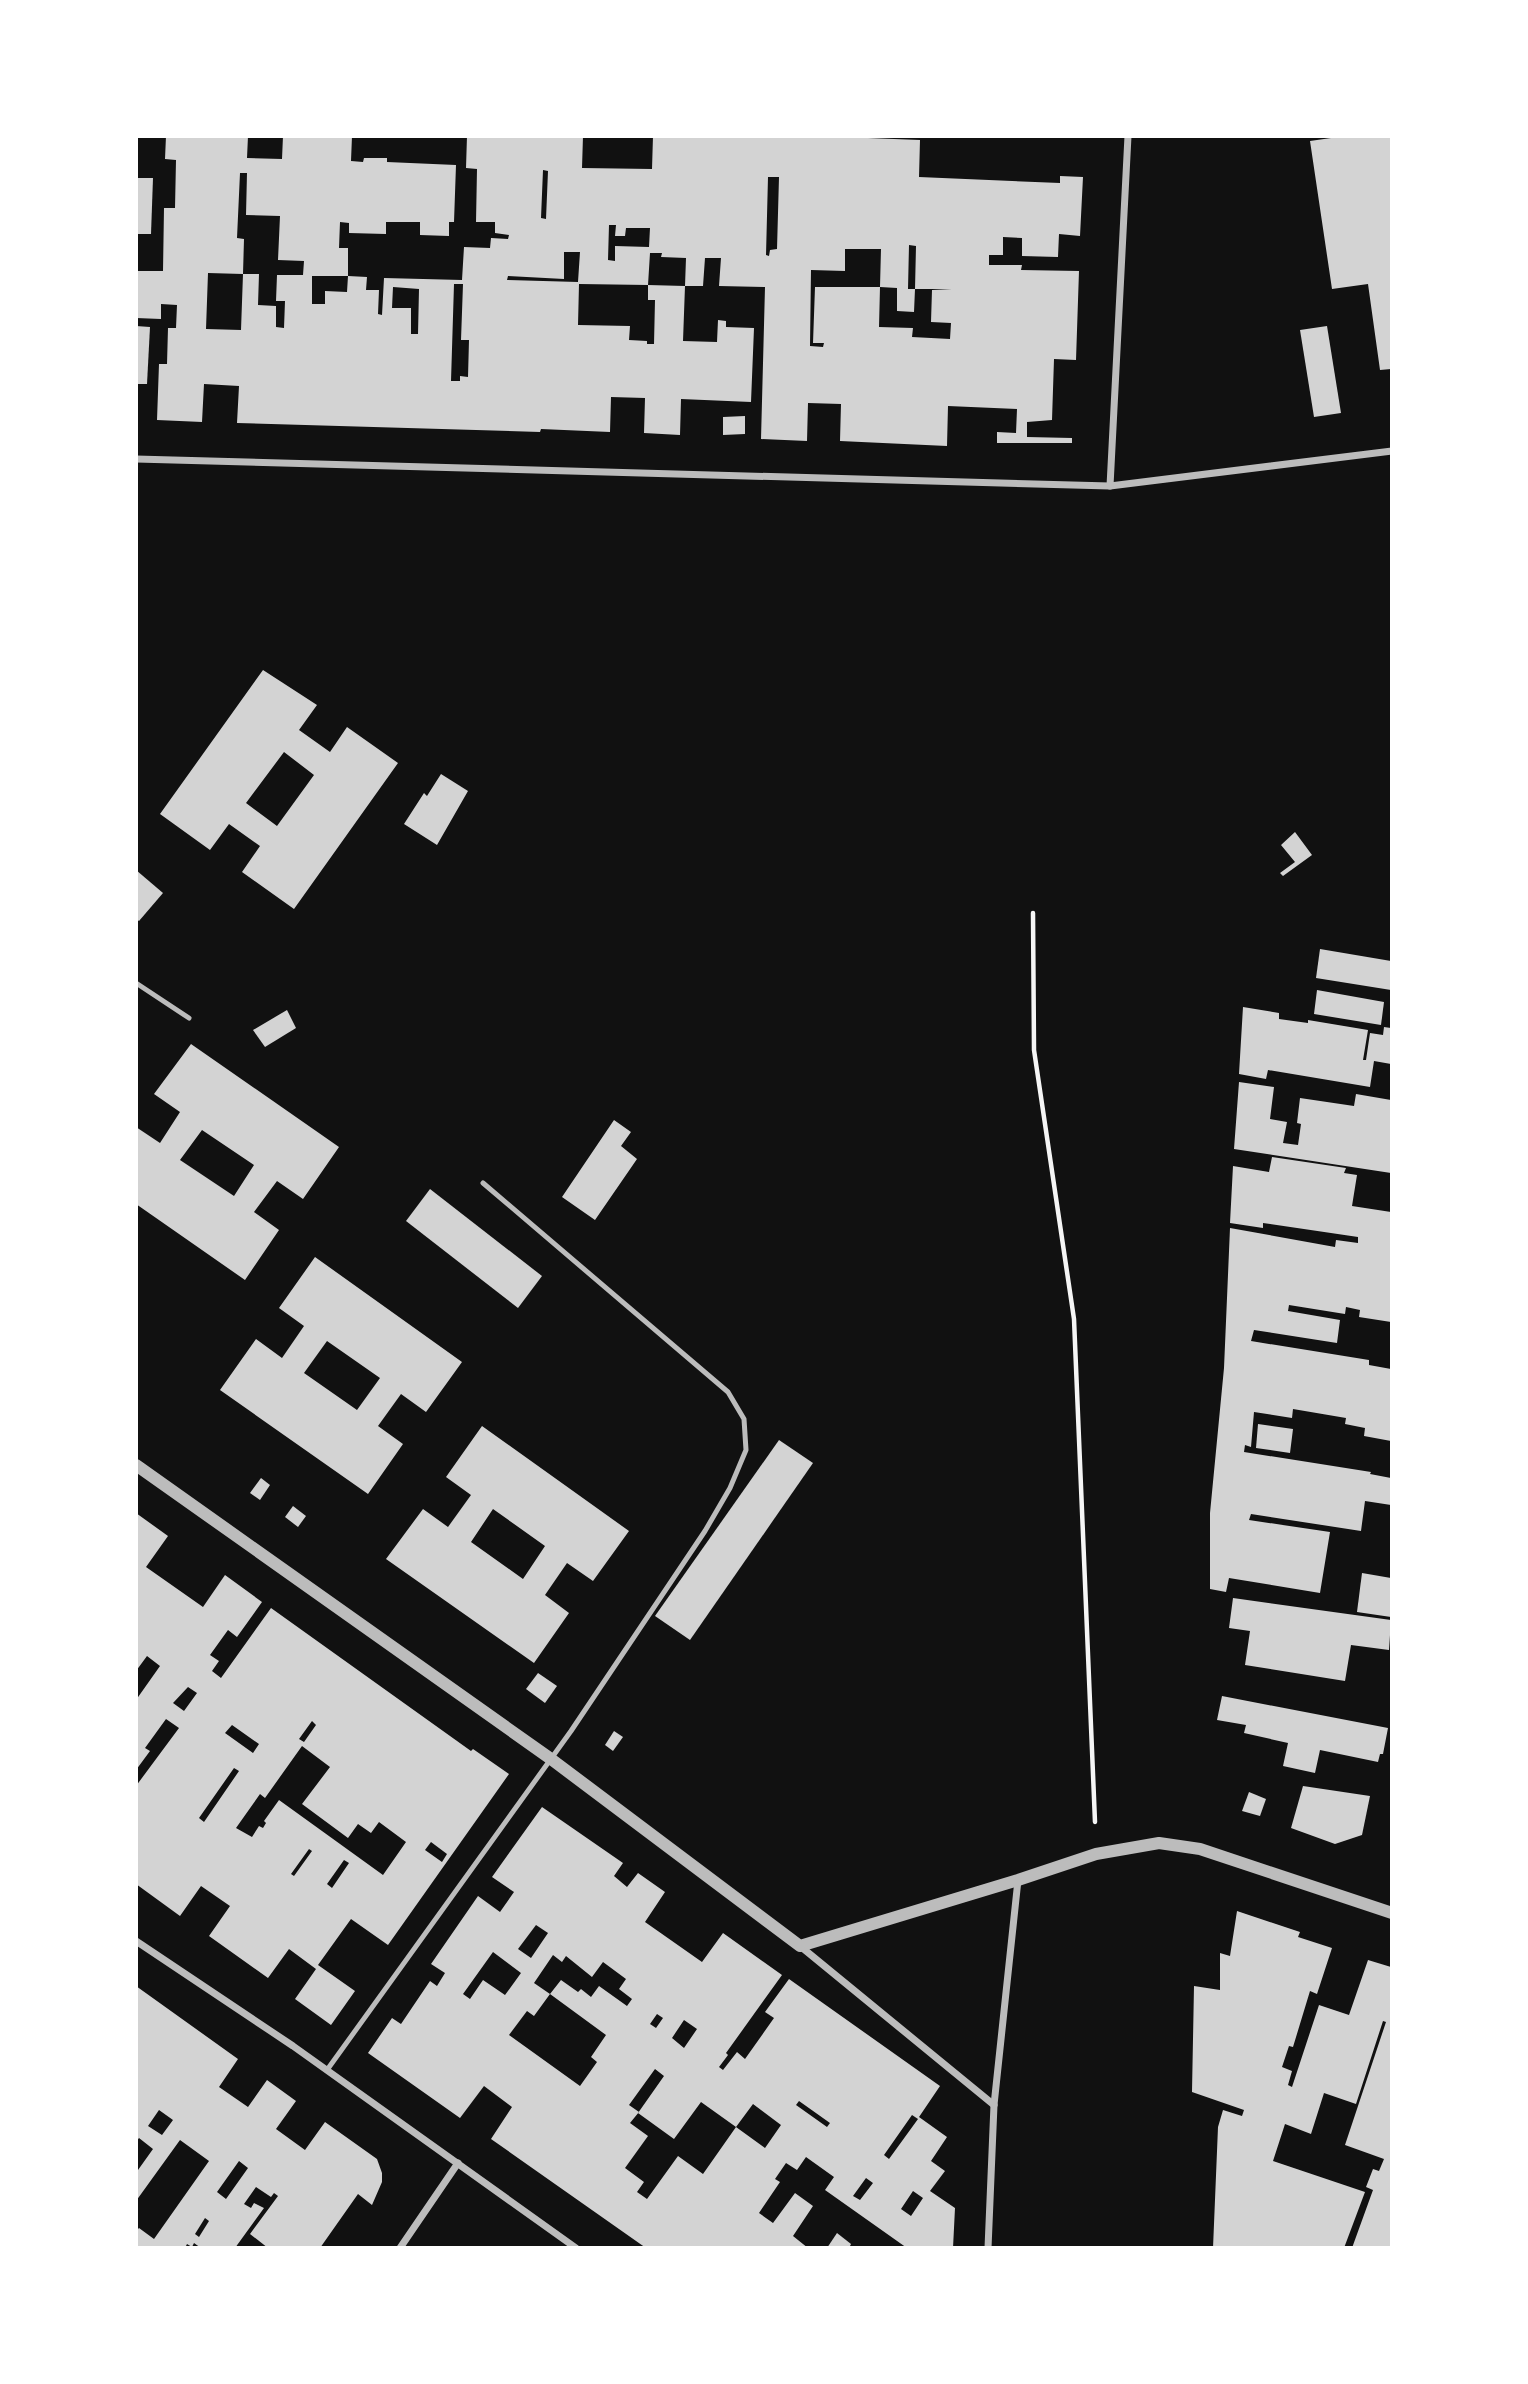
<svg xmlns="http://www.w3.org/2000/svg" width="1528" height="2384" viewBox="0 0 1528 2384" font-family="Raleway,sans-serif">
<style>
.building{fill:#d3d3d3;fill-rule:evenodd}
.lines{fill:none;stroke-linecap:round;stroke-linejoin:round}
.path{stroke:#f5f5f5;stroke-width:4.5}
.service{stroke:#bcbcbc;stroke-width:5}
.minor{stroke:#bcbcbc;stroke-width:7}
.tertiary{stroke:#bcbcbc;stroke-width:12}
</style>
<rect width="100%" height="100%" fill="#111"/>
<g class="building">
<path d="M166,136H248L247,158L282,159L283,136H352L351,161L363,162L364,158H387V162L456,165L454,222H449V236L420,235V222H386V234L349,233V223L340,222L339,248H348V276L367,277L366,290H379L378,314L382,315L384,278L462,280L464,247L490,248L491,238L508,239L509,235L495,233V222H476L477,169L466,168L467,136H583L582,168L652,169L653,136H816L920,140L919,177L1060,183V176L1083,177L1080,236L1059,234L1058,257L1022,256V238L1003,237V255H989V265H1022L1021,270L1079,271L1076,360L1054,359L1052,420L1027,422V437L1072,438V443H997V432L1016,433L1017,409L948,406L947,446L840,441L841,404L808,403L807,441L761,439L765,287L719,286L721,258H705L703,286H685L686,258L661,257L662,253H650L648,285L579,284L578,325L630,326L629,340L647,341V344H654L655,300H648V285L685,286L683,341L717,342L718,320L726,321V327L754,328L751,402L681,399L680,435L644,433L645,398L611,397L610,432L541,429L540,432L237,423L239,386L204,384L202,422L157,420L159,364H167L168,328H176L177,305L161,304V319L136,318V271H163L164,208H175L176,160L165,159ZM543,170L548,171L546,219L541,218ZM240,173H247L246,215L280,216L278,260L304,261L303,275H277L276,301H285L284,328L276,327V306L258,305L259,274H243L241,330L206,329L208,273L243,274L244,239L237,238ZM768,177H779L777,249L770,250L769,256L766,255ZM609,225H616L615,236H625L626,228H650L649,247L615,246V261L608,260ZM909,245L916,246L915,289H908ZM845,249H881L880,287L897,288V311L914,312L915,289H952L932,290L931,322L951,323L950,339L912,337L913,328L879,327L880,287H815L813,343H824L823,347L810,346L811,270L845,271ZM564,252H580L578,282L507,280L508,276L564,279ZM312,276H348L347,292L325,291V304H312ZM454,284H463L461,340H469L468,377L460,376V381H451ZM393,287L419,289L418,334H411V308H392Z"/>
<polygon points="1345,136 1391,136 1391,369 1380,370 1368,284 1332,289 1310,141"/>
<polygon points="136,178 153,178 151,234 136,234"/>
<polygon points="136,326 150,327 147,384 136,384"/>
<polygon points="1327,326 1341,413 1314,417 1300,330"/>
<polygon points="745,416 745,434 723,435 723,417"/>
<path d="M263,670L317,705L299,730L330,752L347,727L398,763L294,909L242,872L260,846L229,824L210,850L160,814ZM284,752L314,775L277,826L246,803Z"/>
<polygon points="441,774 468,791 437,845 404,824 424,793 427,796"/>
<polygon points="1295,832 1312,855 1283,876 1280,873 1295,862 1281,845"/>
<polygon points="136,870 163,893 139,921 136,919"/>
<polygon points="1320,949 1391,961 1391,990 1316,978"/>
<polygon points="1317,990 1384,1002 1381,1025 1314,1014"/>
<polygon points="1243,1007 1279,1013 1279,1019 1308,1023 1308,1020 1368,1030 1363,1060 1366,1060 1370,1033 1383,1035 1384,1027 1391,1028 1391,1064 1374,1061 1370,1087 1268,1070 1266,1079 1239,1074"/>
<polygon points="287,1010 296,1028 265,1047 253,1030"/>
<path d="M191,1044L339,1147L303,1199L277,1181L254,1212L279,1230L245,1280L136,1204V1127L160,1143L180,1112L154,1094ZM202,1130L254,1165L234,1196L180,1160Z"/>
<polygon points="1239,1082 1274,1087 1270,1119 1287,1122 1283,1143 1298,1145 1301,1124 1297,1123 1300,1098 1354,1106 1356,1094 1391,1100 1391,1173 1234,1149"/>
<polygon points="614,1120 631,1132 621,1146 637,1159 595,1220 562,1197"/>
<polygon points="1272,1157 1346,1168 1344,1173 1357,1175 1352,1206 1391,1212 1391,1322 1359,1317 1360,1310 1346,1307 1345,1314 1289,1305 1288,1311 1340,1320 1337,1343 1254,1330 1251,1341 1369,1360 1369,1365 1391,1369 1391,1441 1364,1436 1365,1428 1345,1424 1346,1418 1293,1409 1292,1418 1254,1412 1251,1447 1245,1445 1244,1452 1371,1472 1370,1474 1391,1478 1391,1505 1365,1501 1361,1531 1251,1514 1249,1520 1330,1532 1320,1593 1229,1578 1226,1592 1210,1589 1210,1513 1224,1368 1230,1228 1335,1247 1336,1240 1358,1243 1358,1237 1263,1223 1263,1228 1230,1223 1233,1166 1269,1172"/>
<polygon points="430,1189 542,1276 518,1308 406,1221"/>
<path d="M315,1257L462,1362L426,1412L401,1394L378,1426L403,1444L368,1494L220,1390L256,1339L282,1358L304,1326L279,1308ZM327,1341L380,1378L357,1410L304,1373Z"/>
<polygon points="1258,1424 1293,1429 1290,1453 1256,1448"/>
<path d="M482,1426L629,1531L593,1581L567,1563L545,1595L569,1613L534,1663L386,1559L423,1509L448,1527L471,1495L446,1477ZM493,1509L545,1546L523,1579L471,1542Z"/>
<polygon points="779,1440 813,1463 690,1640 655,1616"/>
<polygon points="261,1478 270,1485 260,1500 250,1493"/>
<polygon points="293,1506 306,1516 298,1527 285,1517"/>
<path d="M136,1513L168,1536L146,1567L203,1607L225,1575L262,1602L237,1637L228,1630L210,1655L219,1661L212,1671L221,1678L271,1608L471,1751L473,1749L509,1774L388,1945L351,1919L318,1965L355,1991L331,2025L295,1999L316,1969L289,1949L268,1978L209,1936L230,1906L201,1886L180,1916L136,1884V1786L179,1728L166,1719L145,1748L150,1751L136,1770V1700L160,1666L147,1656L136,1671ZM188,1687L197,1693L184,1711L173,1703ZM312,1721L316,1725L304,1742L299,1739ZM232,1725L259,1744L253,1753L225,1733ZM302,1746L330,1767L302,1804L348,1838L358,1824L371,1833L379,1822L406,1842L383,1875L279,1800L264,1821L266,1823L263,1828L259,1826L252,1837L236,1828L260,1794L265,1798ZM234,1768L239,1771L204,1822L199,1818ZM431,1842L447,1854L442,1862L425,1850ZM309,1849L312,1851L294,1876L291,1874ZM344,1860L349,1863L332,1888L327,1884Z"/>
<polygon points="1362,1573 1391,1578 1391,1617 1357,1612"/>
<polygon points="1233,1598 1391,1620 1389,1650 1351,1645 1345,1681 1245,1665 1250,1631 1229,1628"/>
<polygon points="538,1673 557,1686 545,1703 526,1689"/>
<polygon points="1222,1696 1388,1728 1383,1754 1380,1754 1378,1762 1320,1750 1315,1773 1283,1766 1288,1743 1244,1733 1246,1725 1217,1720"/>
<polygon points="614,1731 623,1737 613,1751 605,1745"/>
<polygon points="1303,1786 1370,1796 1362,1835 1335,1844 1291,1828"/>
<polygon points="1249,1792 1266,1799 1260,1816 1242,1811"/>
<path d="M542,1807L623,1863L614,1876L627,1887L638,1873L665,1892L645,1922L702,1962L723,1933L782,1975L726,2053L728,2055L719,2067L723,2070L737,2052L745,2059L774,2018L765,2012L789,1979L940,2086L919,2117L947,2137L931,2161L945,2171L930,2191L955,2208L953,2248H907L825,2190L834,2177L806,2157L797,2170L786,2163L775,2179L780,2182L759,2213L773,2223L795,2193L813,2206L793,2236L808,2248H646L491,2139L512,2107L484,2086L460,2118L368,2053L392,2018L401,2024L430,1981L437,1986L445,1973L431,1964L478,1896L500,1912L514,1892L492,1877ZM536,1925L548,1933L531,1958L518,1949ZM493,1952L521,1973L505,1995L483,1980L470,1999L463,1994ZM553,1955L562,1962L566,1956L592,1977L603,1962L626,1979L619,1989L632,1999L627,2006L599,1986L591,1997L581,1989L578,1992L561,1980L550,1994L606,2035L591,2057L597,2062L580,2086L509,2035L527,2011L534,2016L550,1994L534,1983ZM657,2014L663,2018L656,2028L650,2024ZM684,2020L697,2029L684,2048L672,2038ZM655,2069L664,2076L638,2113L674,2139L701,2102L736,2127L703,2174L678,2156L647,2199L637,2192L644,2182L625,2168L648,2136L630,2123L639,2112L629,2105ZM799,2101L830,2123L827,2127L796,2105ZM753,2104L781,2125L765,2148L736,2127ZM912,2115L918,2119L889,2159L884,2155ZM866,2178L873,2183L860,2200L853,2196ZM913,2191L923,2198L911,2216L901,2209Z"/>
<polygon points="1237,1911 1300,1932 1298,1937 1332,1948 1317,1994 1310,1991 1293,2047 1289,2046 1282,2067 1292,2071 1288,2085 1292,2087 1319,2005 1349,2015 1368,1960 1391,1967 1391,2248 1352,2248 1373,2190 1366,2187 1373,2169 1379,2171 1384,2159 1345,2145 1386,2022 1383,2021 1356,2104 1324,2093 1311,2134 1285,2124 1273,2161 1365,2192 1344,2248 1213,2248 1218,2127 1223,2110 1242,2116 1244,2110 1192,2092 1194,1986 1220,1990 1220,1953 1230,1956"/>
<path d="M136,1986L238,2059L219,2087L248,2107L267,2080L296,2101L276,2129L305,2150L325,2122L377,2159L382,2173V2182L372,2205L358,2194L320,2248H268L250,2234L278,2196L274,2193L271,2197L256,2187L244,2204L251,2208L254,2203L264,2208L235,2248H201L194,2243L192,2247L187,2244L185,2248H136V2231L139,2228L154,2239L209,2161L180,2140L136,2201V2169L138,2170L153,2149L139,2138L136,2142ZM159,2110L173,2120L162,2135L148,2126ZM239,2161L248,2168L226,2199L217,2192ZM205,2218L209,2221L199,2237L195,2234Z"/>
<polygon points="837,2233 851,2244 849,2248 827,2248"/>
</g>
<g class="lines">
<polyline class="path" points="1033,913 1034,1050 1074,1319 1095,1822"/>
<g class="service">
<polyline points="136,983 189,1018"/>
<polyline points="327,2070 571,1731 705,1531 730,1488 746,1450 744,1419 728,1392 483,1183"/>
</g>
<g class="minor">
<polyline points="136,459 1110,486 1392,451"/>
<polyline points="1110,486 1128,136"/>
<polyline points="136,1941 293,2046 576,2248"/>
<polyline points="800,1946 994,2105"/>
<polyline points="400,2248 458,2163"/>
<polyline points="988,2248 994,2105 1018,1880"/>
</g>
<polyline class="tertiary" points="136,1465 551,1759 800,1946 1018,1880 1096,1854 1159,1843 1200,1849 1392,1913"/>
</g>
<rect width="1528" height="2384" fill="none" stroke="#ffffff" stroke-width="276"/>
</svg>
